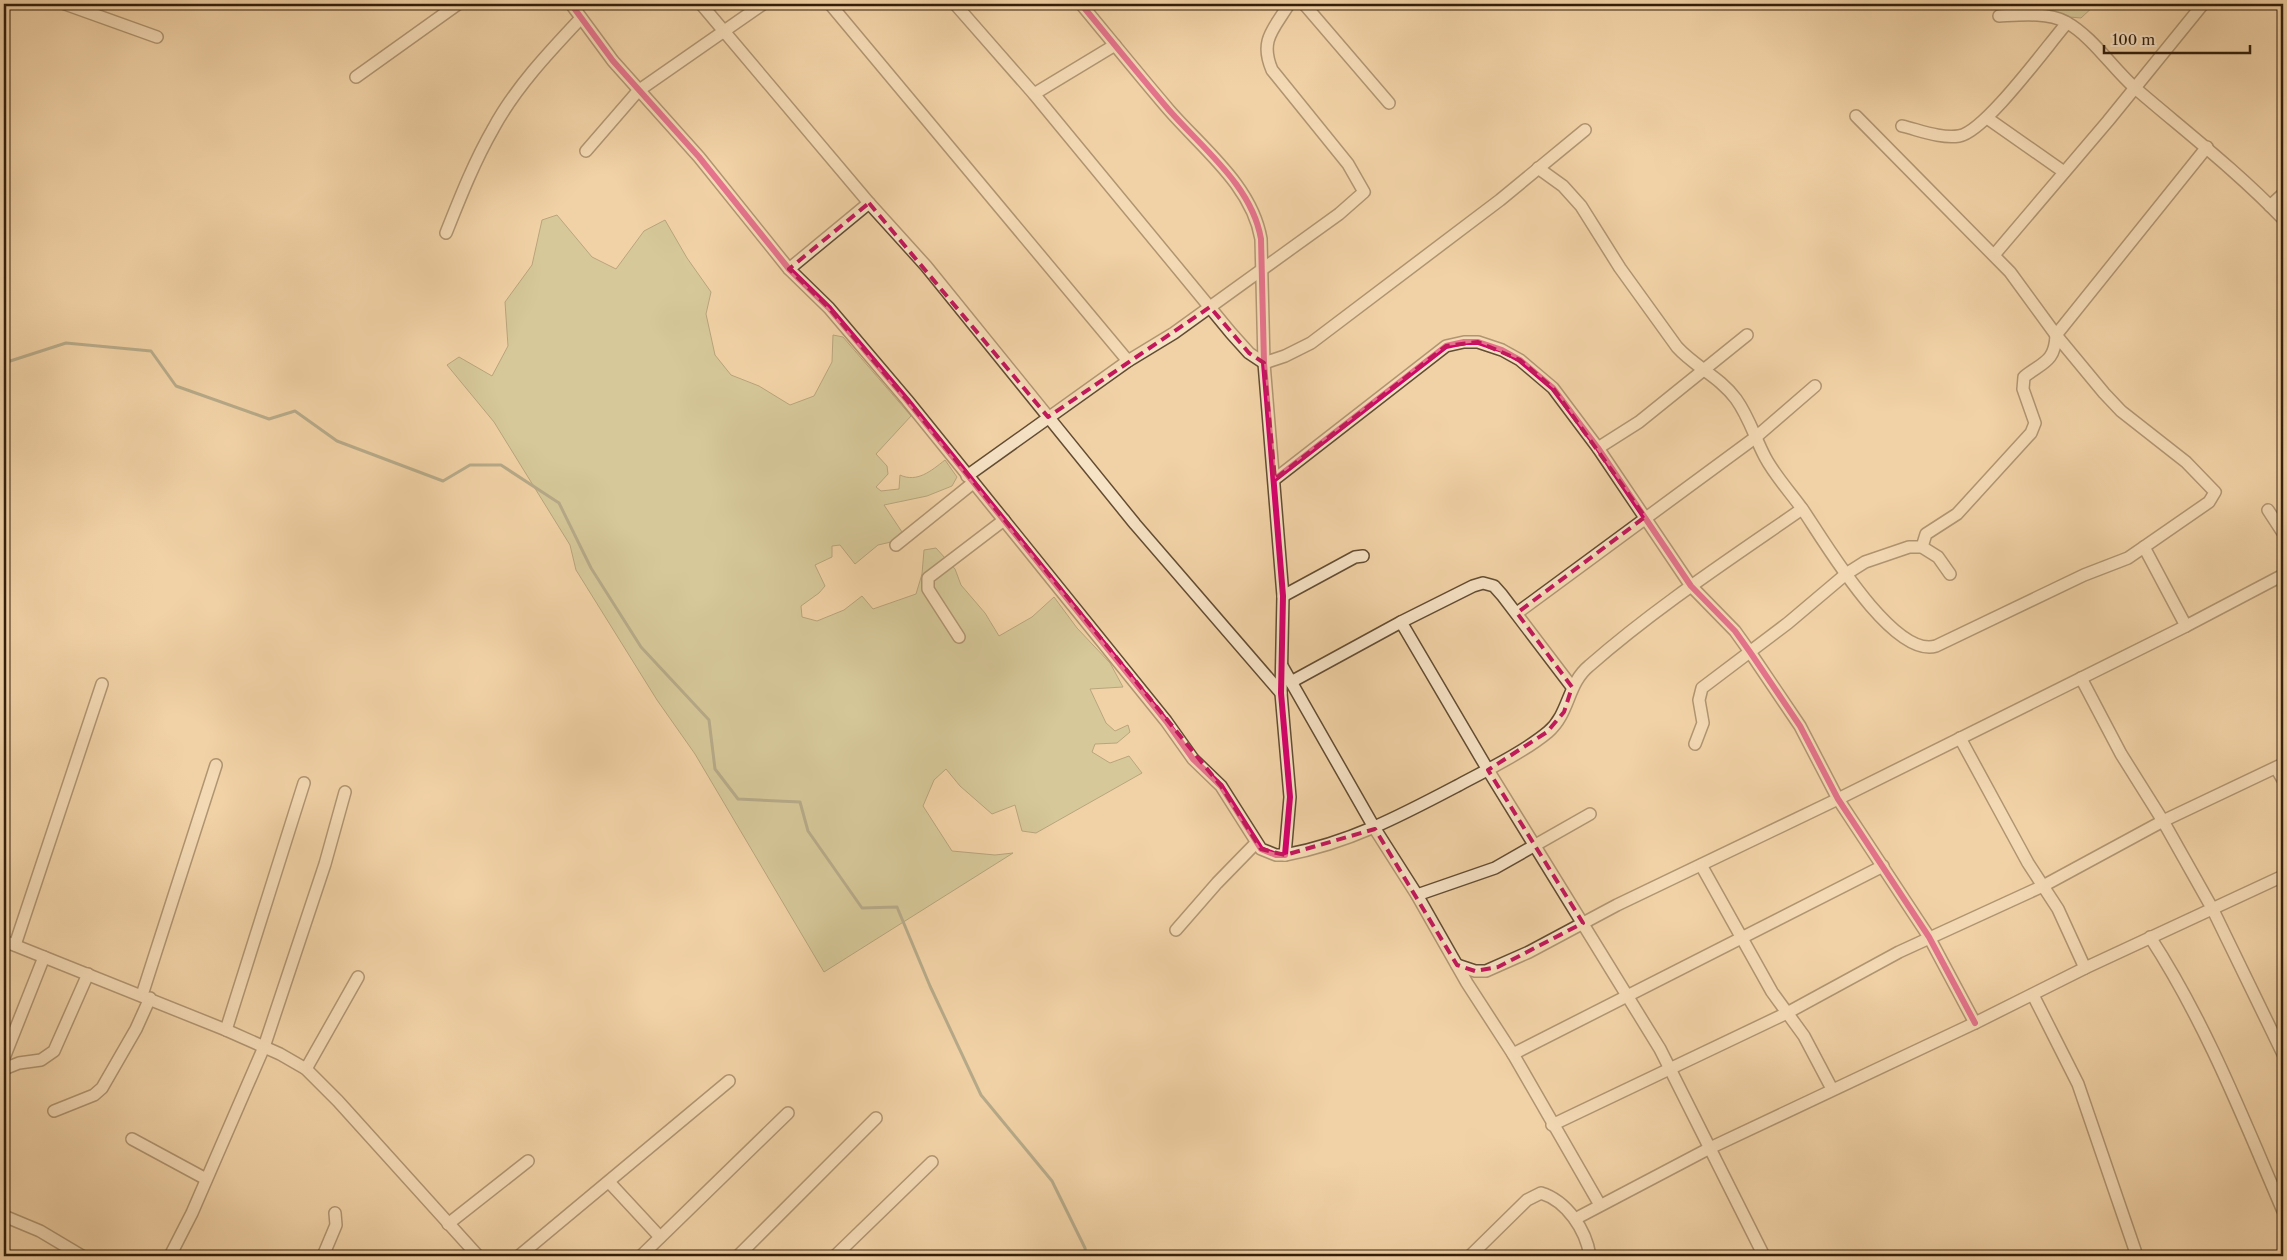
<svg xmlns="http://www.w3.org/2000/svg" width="2287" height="1260" viewBox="0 0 2287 1260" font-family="'Libre Caslon Text',serif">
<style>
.green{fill:#b7bd89;stroke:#766e4a}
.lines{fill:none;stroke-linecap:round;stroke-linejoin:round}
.stream{stroke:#727b67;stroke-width:3}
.street-casing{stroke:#634c32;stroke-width:14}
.street{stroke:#f6e2c5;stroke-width:11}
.cycleway-casing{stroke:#f6e2c5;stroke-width:9}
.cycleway{stroke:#d6006c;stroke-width:6}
.marked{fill:none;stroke:#c2185b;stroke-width:4;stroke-dasharray:10 6;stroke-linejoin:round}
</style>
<rect width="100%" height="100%" fill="#f1d2a6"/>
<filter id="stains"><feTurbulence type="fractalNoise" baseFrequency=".004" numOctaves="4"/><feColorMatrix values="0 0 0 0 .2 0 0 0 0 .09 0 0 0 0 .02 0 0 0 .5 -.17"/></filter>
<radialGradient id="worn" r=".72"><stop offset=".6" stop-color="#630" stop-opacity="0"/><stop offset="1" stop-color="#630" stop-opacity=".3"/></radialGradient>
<g class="green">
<polygon points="2028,4 2096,4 2081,18 2069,17 2030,6"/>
<path d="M557,215L592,257L616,269L644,231L665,220L687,258L711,292L706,314L715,355L731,375L759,386L790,405L814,396L832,362L833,335L843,337L911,416L876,454L887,466L888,474L876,487L881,491L899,489L900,475C917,483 931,471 945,460L957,477L952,486L927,496L884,505L902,532L891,542L878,545L855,564L840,545L832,546V557L815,565L825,586L819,593L801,606L802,617L817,621L844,610L862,596L873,609L916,594L922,574L924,550L936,548L955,569L961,585L985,613L999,636L1032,617L1054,597L1077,628L1110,663L1123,687L1090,689L1106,723L1115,731L1128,725L1130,732L1117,743L1095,744L1092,752L1110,763L1129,756L1142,773L1036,833L1022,831L1015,805L992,814L960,786L946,769L934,780L923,806L952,851L995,855L1013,853L824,972L695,754L657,700L576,570L570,545L494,422L447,365L459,357L492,376L508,346L505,302L532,265L542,220Z"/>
</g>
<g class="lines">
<polyline class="stream" points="4,363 66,343 151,351 176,386 269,419 295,411 337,441 443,481 470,465 501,465 559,503 591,568 641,647 709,720 715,769 738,799 800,802 808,831 862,908 897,907 930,986 981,1095 1052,1181 1085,1248 1086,1256"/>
<g class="street-casing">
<g id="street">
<polyline points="65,4 157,37"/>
<path d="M571,4L613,61L699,157L789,269L829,308L907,400L1166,721L1193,759L1221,786L1261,849L1276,855H1285L1290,797L1281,693L1283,596L1264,363L1261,239C1252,186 1203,149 1169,110C1139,75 1110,39 1081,4"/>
<polyline points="701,4 869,203 926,266 1135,524 1281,693"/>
<polyline points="830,4 1128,361"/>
<polyline points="955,4 1034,94 1231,333 1249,353 1264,363 1285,356 1311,343 1500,200 1585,130"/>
<polyline points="1304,4 1389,103"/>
<path d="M1999,16C2020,15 2047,12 2066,22C2093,37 2112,68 2135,88C2185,131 2237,171 2283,219"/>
<polyline points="356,77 458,4"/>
<polyline points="1034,94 1115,45"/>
<polyline points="1856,116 2010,272 2056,335 2104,393 2121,411 2186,462 2215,492 2209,502 2144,547"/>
<polyline points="1987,118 2064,172"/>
<path d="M1902,126C1919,130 1941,139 1959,136C1985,132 2047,46 2067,23"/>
<polyline points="586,151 638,91 763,4"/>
<path d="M1538,168L1563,186L1581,206L1620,268L1677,347C1695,367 1720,377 1736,399C1749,417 1755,438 1765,457C1775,476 1791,493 1803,510C1824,541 1893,659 1936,646L2084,575L2128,558L2144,547L2186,626"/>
<polyline points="2270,206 2283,194"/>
<path d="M446,233C460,198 474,162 493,129C515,88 549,52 581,18"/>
<polyline points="1994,255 2108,121 2203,4"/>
<polyline points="789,269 869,203"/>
<polyline points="1598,448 1639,422 1747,335"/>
<path d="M967,476L1128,361L1174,333L1339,214L1364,192L1348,164L1272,70C1259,40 1274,29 1289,4"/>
<polyline points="1275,479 1446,346 1464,342 1478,342 1502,350 1520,360 1553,388 1598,448 1691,586 1735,631 1750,652 1800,726 1838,799 1929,937 1975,1023"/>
<polyline points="2268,510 2283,533"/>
<polyline points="896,545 973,483"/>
<path d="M1922,547L1926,534L1957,514L2031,433L2035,423L2023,389L2024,377C2043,362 2055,362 2056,335L2207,147"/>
<polyline points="1283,596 1355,557 1363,556"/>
<polyline points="1517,613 1756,437 1815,386"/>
<polyline points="1401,622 1488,770 1660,1049 1764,1256"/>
<polyline points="959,637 928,589 928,578 1004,520"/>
<polyline points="1282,666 1375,829 1417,895 1467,983 1513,1054 1600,1205"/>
<polyline points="2081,678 2121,754 2163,821 2212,908 2283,1054"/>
<polyline points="1291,682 1401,622 1473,586 1483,583 1494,586 1502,595 1572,687"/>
<polyline points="1960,738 2028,863 2058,909 2085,968"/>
<polyline points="1695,744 1703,723 1699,700 1702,688 1788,623 1846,574 1865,562 1909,547 1922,547 1938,557 1950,574"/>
<polyline points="2276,768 2283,780"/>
<path d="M1285,855C1349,843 1400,816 1457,786C1485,771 1524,752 1548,732C1570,713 1567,684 1589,666C1655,608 1730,559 1802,509"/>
<polyline points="1701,865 1772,992 1804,1036 1832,1089"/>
<polyline points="1417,895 1495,868 1590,814"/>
<polyline points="1176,930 1217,883 1256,843"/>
<path d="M2150,937C2206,1023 2243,1118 2283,1211"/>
<polyline points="4,941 226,1030 280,1054 306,1069 338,1101 478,1256"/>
<polyline points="15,945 102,684"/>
<polyline points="1457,965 1475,971 1486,971 1529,952 1617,905 1838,799 2186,626 2283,575"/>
<polyline points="142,995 216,765"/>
<polyline points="2033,995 2078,1084 2137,1256"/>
<polyline points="226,1030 304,783"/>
<polyline points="1513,1054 1883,866"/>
<polyline points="4,1058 44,957"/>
<polyline points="4,1069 19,1063 41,1060 54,1051 88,974"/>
<polyline points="306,1069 358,977"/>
<polyline points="54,1111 94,1095 102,1088 136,1029 150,998"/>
<polyline points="1552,1125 1787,1013 1899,952 2043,886 2163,821 2283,764"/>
<polyline points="132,1139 206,1179"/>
<polyline points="609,1182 660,1237"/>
<polyline points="4,1216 40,1231 82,1256"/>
<polyline points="1575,1219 1710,1148 1975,1023 2085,968 2283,876"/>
<polyline points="448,1224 528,1161"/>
<polyline points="170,1256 192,1213 264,1047 325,864 345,792"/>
<polyline points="323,1256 336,1225 335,1213"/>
<polyline points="519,1256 729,1081"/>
<polyline points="641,1256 788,1113"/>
<polyline points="738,1256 876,1118"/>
<polyline points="835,1256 932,1162"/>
<path d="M1470,1256L1527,1200L1541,1193C1567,1201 1586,1230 1590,1256"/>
</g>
</g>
<use href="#street" class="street"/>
<g class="cycleway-casing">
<g id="cycleway">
<path d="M571,4L613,61L699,157L789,269L829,308L907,400L1166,721L1193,759L1221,786L1261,849L1276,855H1285L1290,797L1281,693L1283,596L1264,363L1261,239C1252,186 1203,149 1169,110C1139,75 1110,39 1081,4"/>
<polyline points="1275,479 1446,346 1464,342 1478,342 1502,350 1520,360 1553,388 1598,448 1691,586 1735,631 1750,652 1800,726 1838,799 1929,937 1975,1023"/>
</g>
</g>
<use href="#cycleway" class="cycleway"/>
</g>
<path d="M0 0H2287V1260H0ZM869,203L1048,417L1210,307L1249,353L1264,363L1275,479L1446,346L1478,342L1520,360L1553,388L1645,517L1517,613L1572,687L1564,712L1547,732L1488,770L1583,923L1498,967L1475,971L1457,965L1375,829L1285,855L1261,849L1221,786L907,400L829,308L789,269Z" fill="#f1d2a6" fill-opacity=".55" fill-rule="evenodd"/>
<path class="marked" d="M869,203L1048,417L1210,307L1249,353L1264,363L1275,479L1446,346L1478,342L1520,360L1553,388L1645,517L1517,613L1572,687L1564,712L1547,732L1488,770L1583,923L1498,967L1475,971L1457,965L1375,829L1285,855L1261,849L1221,786L907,400L829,308L789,269Z"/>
<rect width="2287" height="1260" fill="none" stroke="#f1d2a6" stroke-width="20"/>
<rect x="5" y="5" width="2277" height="1250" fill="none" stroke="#341f0b" stroke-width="2.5"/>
<rect x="10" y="10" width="2267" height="1240" fill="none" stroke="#341f0b"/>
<path d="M2104 45v8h146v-8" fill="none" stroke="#341f0b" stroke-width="2.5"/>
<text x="2112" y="45" font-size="15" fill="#341f0b" stroke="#f6e2c5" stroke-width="4" paint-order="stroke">100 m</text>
<rect width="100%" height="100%" filter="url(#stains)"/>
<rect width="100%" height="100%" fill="url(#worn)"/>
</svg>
